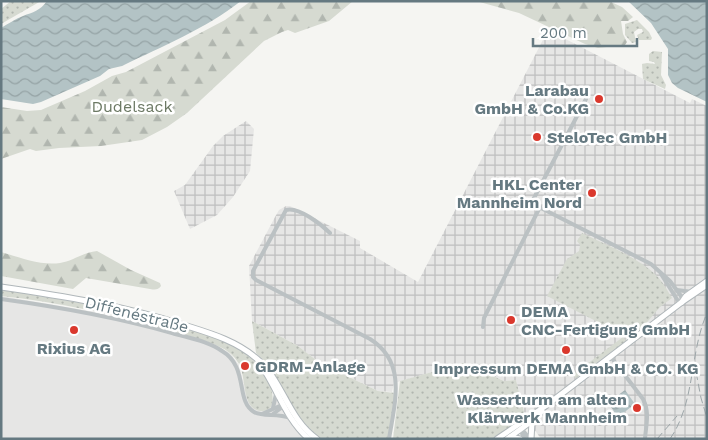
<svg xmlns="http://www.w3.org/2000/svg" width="708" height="440" viewBox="0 0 708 440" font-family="'Work Sans',sans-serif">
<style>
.built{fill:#e6e6e5}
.industrial{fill:url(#industrial-grid)}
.grass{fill:url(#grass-dots)}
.forest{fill:url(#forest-firs)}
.water{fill:url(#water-waves)}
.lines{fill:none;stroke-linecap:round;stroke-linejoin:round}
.secondary-casing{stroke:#b0b7ba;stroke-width:7}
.minor{stroke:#bbc1c3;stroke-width:4}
.secondary{stroke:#fff;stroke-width:5}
.rail{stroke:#9da6a9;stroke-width:1;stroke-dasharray:8 4;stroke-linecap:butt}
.poi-dot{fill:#da382d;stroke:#fff;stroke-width:2}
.labels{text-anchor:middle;stroke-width:5;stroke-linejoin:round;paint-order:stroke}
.poi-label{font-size:16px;font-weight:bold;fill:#657981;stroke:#fff;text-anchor:end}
.park-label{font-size:16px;fill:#6c7964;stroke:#fff}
.street-label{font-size:16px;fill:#657981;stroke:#fff}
</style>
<defs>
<pattern id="industrial-grid" width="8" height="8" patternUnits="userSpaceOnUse" patternTransform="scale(1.25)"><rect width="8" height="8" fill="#e6e6e5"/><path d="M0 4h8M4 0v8" fill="none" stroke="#bebfbf"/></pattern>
<pattern id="grass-dots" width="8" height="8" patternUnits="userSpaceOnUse" patternTransform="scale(1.25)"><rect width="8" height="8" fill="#d6dad1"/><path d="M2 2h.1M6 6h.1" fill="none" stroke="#b1b6af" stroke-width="1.8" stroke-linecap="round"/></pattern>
<pattern id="forest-firs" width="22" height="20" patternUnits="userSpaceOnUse" patternTransform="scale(1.25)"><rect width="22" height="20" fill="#d6dad1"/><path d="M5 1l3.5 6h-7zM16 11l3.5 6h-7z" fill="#b1b6af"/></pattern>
<pattern id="water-waves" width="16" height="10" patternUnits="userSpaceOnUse" patternTransform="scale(1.25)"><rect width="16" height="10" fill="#b3c3c5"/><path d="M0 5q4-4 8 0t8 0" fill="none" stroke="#95a3a5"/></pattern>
</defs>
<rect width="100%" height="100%" fill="#f5f5f2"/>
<polygon class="built" points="1,296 95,312 159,327 212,343 230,353 239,365 248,401 273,402 286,396 313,434 321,439 1,439"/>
<g class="industrial">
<polygon points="548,30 690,103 692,99 707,106 707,439 541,439 525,416 516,380 504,381 464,363 394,383 392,392 378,391 320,363 298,346 252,321 249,266 275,217 279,210 286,206 290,206 360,241 360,248 418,282"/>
<polygon points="246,121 254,129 250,171 233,197 217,215 190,229 174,191 185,185 213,146 223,136"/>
</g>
<g class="grass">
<polygon points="11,1 41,1 1,24 1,9"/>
<polygon points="637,20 649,32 652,38 651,40 639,40 637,35 643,32 642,29 638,29 634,32 636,42 632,43 625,35 625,24"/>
<polygon points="653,51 662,52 661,75 666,85 665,89 643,79 642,64 647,63 655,64 654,62 649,61 649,54"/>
<path d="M582,233C606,245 636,256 656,275C663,282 667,290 672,298L660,307L643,327L629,338L547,296L567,259L579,251L580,245L577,241Z"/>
<path d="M1,290C66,300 132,310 194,331C214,338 235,344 251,358C258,364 267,374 270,382C272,391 278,412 261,411C242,410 246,379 240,366C236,358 230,352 222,348C207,340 188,336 172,331C117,315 58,302 1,296Z"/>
<polygon points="252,321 298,346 320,363 378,391 395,393 389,439 321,439 310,430 298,418 270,368 256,353"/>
<polygon points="623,337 626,341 576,378 565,371 567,369 575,373"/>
<polygon points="464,363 504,381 516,380 525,416 522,420 493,439 393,439 400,381"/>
</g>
<g class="forest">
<polygon points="251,1 353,1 329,21 295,33 288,30 282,32 264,41 187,113 167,127 142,140 101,146 59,148 36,151 30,149 1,159 1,107 27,111 41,110 85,91 112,76 126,72 225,20"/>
<polygon points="476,1 609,1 622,7 633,17 628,21 621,21 623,34 627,42 625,45 598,48 585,44 519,13"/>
<path d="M97,251L131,270L160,283L161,286C158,290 155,290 150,289L86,278L73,289L1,276V252C19,257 41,266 60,263C73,261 84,252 97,251Z"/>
</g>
<g class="water">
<path d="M47,1H241C205,29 163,46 122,66L109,69L100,76L41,102L33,104L1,99V28C8,24 15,19 23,16C33,12 40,11 47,1Z"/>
<polygon points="628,1 707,1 707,102 678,88 672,83 668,75 668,49 651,23"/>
<polygon points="625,390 635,404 618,417 608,403"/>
</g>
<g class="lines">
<g class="secondary-casing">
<g id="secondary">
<path d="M1,287C63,296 124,306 184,325C209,333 235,340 256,358C283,380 287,418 317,439"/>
<polyline points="682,302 686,296 707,281"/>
<path d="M266,373C280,396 288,421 309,439"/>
<polyline points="510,437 520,439"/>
<polyline points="497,439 547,405 682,302 707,285"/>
<polyline points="507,439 532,421 542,411"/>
<polyline points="531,439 532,422"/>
</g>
</g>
<g class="minor">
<polyline points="587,87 586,99 533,200 535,205 651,264 670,281 681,296 682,302"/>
<path d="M330,233C322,225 298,206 286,210L253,271V277L256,280L370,339C407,362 395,402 389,439"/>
<polyline points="661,274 680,304"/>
<polyline points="677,290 692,292"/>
<path d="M1,299C59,307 116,317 172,333C189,338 208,341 222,351C249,367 235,401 254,412C262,417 278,413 290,418"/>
<polyline points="483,327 484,318 540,207"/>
<path d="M611,357L643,399C650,413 646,424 645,439"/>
<polyline points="273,408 276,394"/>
<polyline points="262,414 284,404"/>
<polyline points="273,414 285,405"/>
<polyline points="520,427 530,439"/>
<polyline points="519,428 525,439"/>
</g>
<use href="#secondary" class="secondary"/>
<g class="rail">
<polyline points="696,372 701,398 707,418"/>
<polyline points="657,439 677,416"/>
<path d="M670,439C696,401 689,354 707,313"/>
</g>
</g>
<g class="poi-dot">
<circle cx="599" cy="99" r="5"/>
<circle cx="537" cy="137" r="5"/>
<circle cx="592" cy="193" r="5"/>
<circle cx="511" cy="320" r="5"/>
<circle cx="74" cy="330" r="5"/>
<circle cx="566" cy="350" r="5"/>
<circle cx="245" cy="366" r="5"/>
<circle cx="637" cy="408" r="5"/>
</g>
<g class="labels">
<g class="poi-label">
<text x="589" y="96">Larabau<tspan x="589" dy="18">GmbH &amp; Co.KG</tspan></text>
<text x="547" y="143" text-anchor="start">SteloTec GmbH</text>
<text x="582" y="190">HKL Center<tspan x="582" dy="18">Mannheim Nord</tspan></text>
<text x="521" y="317" text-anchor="start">DEMA<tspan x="521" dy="18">CNC-Fertigung GmbH</tspan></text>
<text x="74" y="354" text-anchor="middle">Rixius AG</text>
<text x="255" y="372" text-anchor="start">GDRM-Anlage</text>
<text x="566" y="374" text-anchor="middle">Impressum DEMA GmbH &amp; CO. KG</text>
<text x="627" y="405">Wasserturm am alten<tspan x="627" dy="18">Klärwerk Mannheim</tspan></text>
</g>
<g class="park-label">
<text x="132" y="112">Dudelsack</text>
</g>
<g class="street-label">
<text transform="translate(137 314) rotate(14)" y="6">Diffenéstraße</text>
</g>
</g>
<rect width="708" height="440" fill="none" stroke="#657981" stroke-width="5"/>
<path d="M533 38v8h104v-8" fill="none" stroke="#657981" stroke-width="2.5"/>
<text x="540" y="38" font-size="15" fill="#657981" stroke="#ffffff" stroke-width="4" paint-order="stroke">200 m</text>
</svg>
